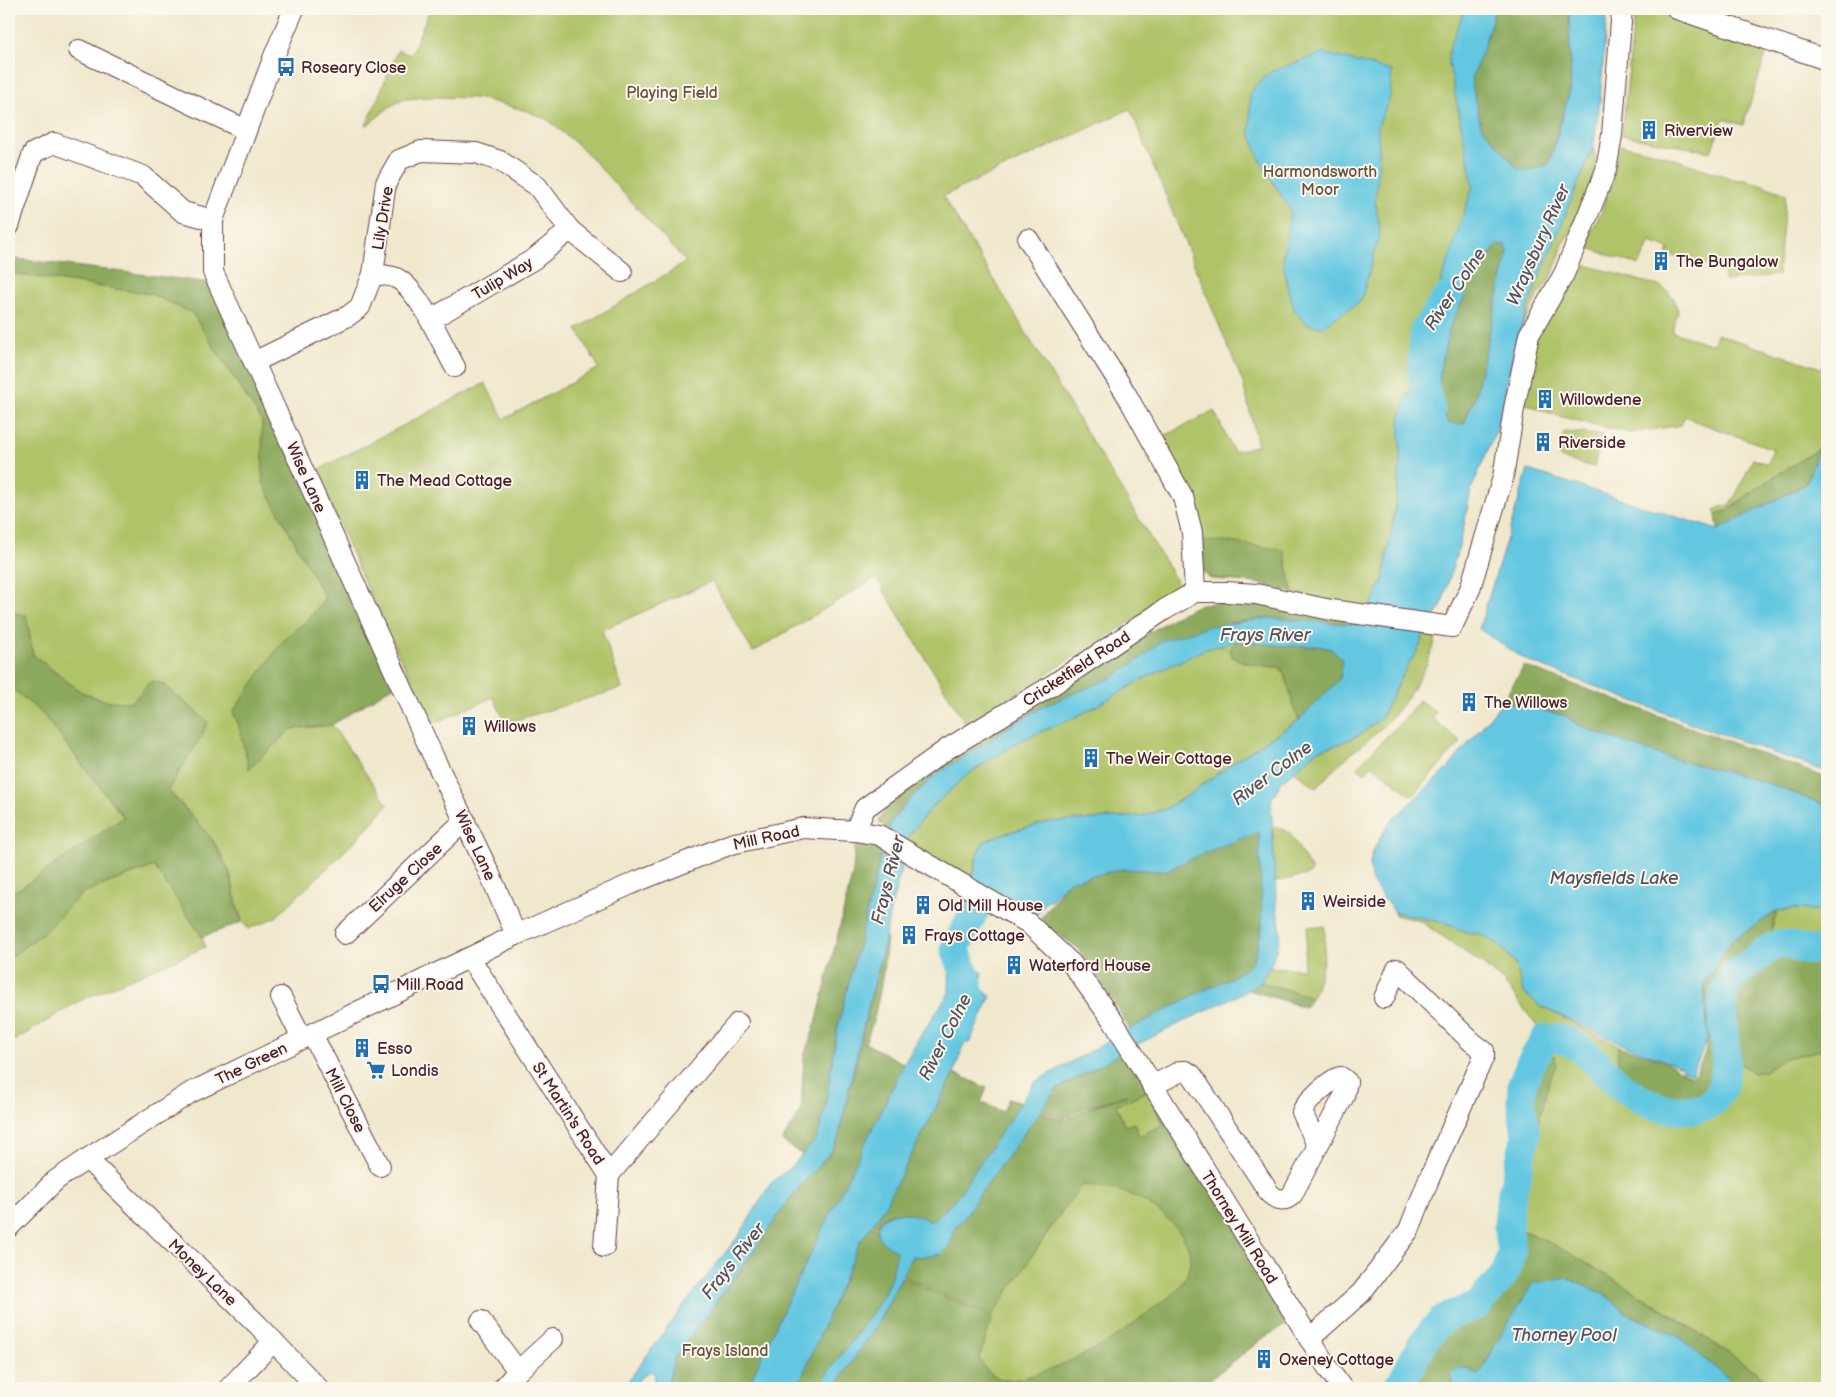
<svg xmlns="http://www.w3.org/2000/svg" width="1836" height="1397" viewBox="0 0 1836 1397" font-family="'Balsamiq Sans',sans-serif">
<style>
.green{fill:#afc367;stroke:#7c7149}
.forest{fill:#8ba95c;stroke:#6a6444;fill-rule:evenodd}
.water{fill:#63c7e1;stroke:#567386;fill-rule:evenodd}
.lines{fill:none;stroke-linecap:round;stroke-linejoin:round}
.stream{stroke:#63c7e1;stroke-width:5}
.river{stroke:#63c7e1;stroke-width:29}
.minor-casing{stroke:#633d43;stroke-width:22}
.minor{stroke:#fff;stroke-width:20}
.labels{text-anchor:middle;stroke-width:4;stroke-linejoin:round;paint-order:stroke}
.poi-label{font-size:16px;fill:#4a1f2b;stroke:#fbf7ec;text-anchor:start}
.park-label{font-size:16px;fill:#68503d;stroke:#fbf7ec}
.street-label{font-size:16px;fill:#4a1f2b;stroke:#fbf7ec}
.water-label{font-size:18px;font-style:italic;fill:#525162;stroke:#fbf7ec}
</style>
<rect width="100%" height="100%" fill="#fbf7ec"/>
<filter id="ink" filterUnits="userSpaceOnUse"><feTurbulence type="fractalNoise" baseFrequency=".02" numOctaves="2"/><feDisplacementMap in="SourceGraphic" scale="10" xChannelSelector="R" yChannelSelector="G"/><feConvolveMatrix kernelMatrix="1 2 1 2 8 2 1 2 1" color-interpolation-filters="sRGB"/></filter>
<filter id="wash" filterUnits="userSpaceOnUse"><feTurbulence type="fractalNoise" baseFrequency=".0096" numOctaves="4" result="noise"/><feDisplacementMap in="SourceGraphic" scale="20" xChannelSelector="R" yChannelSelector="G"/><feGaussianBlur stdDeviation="1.12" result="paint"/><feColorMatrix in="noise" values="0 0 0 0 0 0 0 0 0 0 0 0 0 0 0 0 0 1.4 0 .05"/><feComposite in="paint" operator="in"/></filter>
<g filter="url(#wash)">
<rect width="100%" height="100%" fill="#f0e8cd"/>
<g class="green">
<polygon points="430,9 1569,9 1445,270 1424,330 1422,373 1413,384 1400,464 1396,503 1383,581 1370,609 1293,593 1257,583 1210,579 1204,573 1200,517 1164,436 1214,411 1234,452 1258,445 1243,383 1130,109 943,196 1182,590 966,724 876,578 753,652 712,581 602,630 622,688 506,723 493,697 432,724 367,588 316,471 485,383 504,419 599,368 577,329 686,262 585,151 548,120 527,111 479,98 428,97 406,99 392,105 366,126 398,50 411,55"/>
<polygon points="1635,9 1650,10 1767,51 1743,125 1723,119 1711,152 1622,135"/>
<polygon points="1620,145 1657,153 1733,179 1742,180 1743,178 1786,194 1778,275 1724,281 1723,263 1702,265 1667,254 1669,249 1650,242 1639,265 1588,248 1589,236 1601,213"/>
<polygon points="1593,148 1597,163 1593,180 1570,232 1563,243 1558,260 1551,277 1537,297 1519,332 1529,303"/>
<polygon points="1586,265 1662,287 1673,297 1678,311 1672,332 1713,345 1717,334 1827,370 1827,426 1819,448 1736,503 1729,510 1716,515 1714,511 1723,505 1729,506 1738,491 1753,459 1768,464 1773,449 1692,420 1690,418 1685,416 1681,425 1630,433 1558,416 1524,403 1535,337 1569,281 1582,266"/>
<path d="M9,273L151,294L192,313L262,421L263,483L325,598L310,618L289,635L280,645L233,712L239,726L249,768L291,729L332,725L388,805L351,845L276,917L248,929C235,912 236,893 230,874C219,841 191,815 168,790L202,735L207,722L163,684L151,681L132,702L106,701L81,692L33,655L26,615L9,612Z"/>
<polygon points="1564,432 1602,435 1594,467 1563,459 1559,455"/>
<path d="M1426,628L1437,629C1434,663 1403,708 1378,731C1368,741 1356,749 1346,758C1335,767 1326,778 1316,788L1293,770L1318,750L1339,744L1359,735L1381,718Z"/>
<polygon points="1238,641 1286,646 1299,720 1238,759 1190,794 1165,809 1141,816 1047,822 1003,834 985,841 978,852 970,882 906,839 931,808 967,775 1020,741 1082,714 1149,676 1206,649"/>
<polygon points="9,686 41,712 124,818 21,888 9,893"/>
<polygon points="1419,700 1436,712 1432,718 1461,742 1412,796 1372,765 1365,773 1357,767 1405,718"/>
<polygon points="984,736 988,741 933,778 929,772"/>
<polygon points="1277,827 1289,832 1312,871 1310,874 1275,882 1273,828"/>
<polygon points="155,866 202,937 205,947 79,1001 9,1044 9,958 43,933 84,892"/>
<polygon points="1793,909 1827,911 1827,945 1812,947 1779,941 1767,946 1777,911"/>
<path d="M1395,912L1440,922L1466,932L1480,934L1499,945L1515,963L1524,993L1540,1006L1618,1046C1616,1065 1624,1077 1633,1092L1581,1043L1565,1035L1542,1033L1504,982L1481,963L1420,921L1395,915Z"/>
<path d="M1308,926L1325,927C1325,956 1323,970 1312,997L1260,982L1269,967L1303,969Z"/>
<path d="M1557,1040C1582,1046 1597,1070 1616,1086C1633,1100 1653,1109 1674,1112C1686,1114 1697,1114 1708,1109C1724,1101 1730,1080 1729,1063L1734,1059L1765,1070L1785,1058L1827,1049V1388H1779L1673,1315L1586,1263L1532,1234L1514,1228L1515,1200L1528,1140L1540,1063L1548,1041Z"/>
<polygon points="865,1043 904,1064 954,1073 987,1088 981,1102 1003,1112 1009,1098 1060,1120 1066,1120 1086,1109 1146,1088 1295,1320 1266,1336 1199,1388 667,1388 798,1189 829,1154 838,1139 860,1045"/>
</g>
<g class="forest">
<polygon points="1495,9 1569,9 1571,87 1548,164 1532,170 1518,169 1481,126 1471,80 1488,35"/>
<polygon points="1505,244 1508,252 1475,397 1464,424 1448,423 1439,398 1440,369 1450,325 1476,273 1497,245"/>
<polygon points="9,258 212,283 395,685 332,725 291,729 249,769 239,726 233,712 280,645 289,635 310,618 325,598 263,483 262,421 192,313 151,294 9,273"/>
<polygon points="1819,448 1806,484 1718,530 1716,515 1729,510 1759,487"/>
<polygon points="1202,541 1229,542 1284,550 1293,593 1257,583 1208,577 1204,573"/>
<polygon points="1228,603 1282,606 1364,619 1360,626 1270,618 1234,622 1161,641 1143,657 1111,678 1042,707 988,741 984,736 1179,614 1201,604"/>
<polygon points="9,612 26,615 33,655 81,692 106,701 132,702 151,681 163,684 208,722 202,735 168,790 212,839 230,874 236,904 242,922 202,937 154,866 84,892 43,933 9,958 9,893 21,888 124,817 41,712 9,686"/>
<path d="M1238,641L1286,646H1318L1331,649L1342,659L1340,679L1299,720C1290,704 1291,684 1281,668L1247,663L1233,658L1230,649Z"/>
<polygon points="1524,666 1827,778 1827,806 1765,782 1663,756 1597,733 1575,723 1566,716 1503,701"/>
<path d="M929,772L933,778C918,792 895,809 889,829L880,823L879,819L886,808Z"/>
<path d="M1259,831C1260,859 1268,939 1253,960C1241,978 1216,984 1198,993C1175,1005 1153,1018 1130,1029L1099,978L1077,947L1038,921L1069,881L1123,869L1165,871L1206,852Z"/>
<polygon points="855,846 883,849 837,1030 825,1108 817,1139 803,1155 782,1141 801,1111 804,1056 817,1020 853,872"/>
<path d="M1777,911L1767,946L1730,974L1724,986L1720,1002L1722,1047L1719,1080L1713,1090L1703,1102L1690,1104L1669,1103L1633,1092C1624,1077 1615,1065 1618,1046C1636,1051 1654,1056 1671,1065C1678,1068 1683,1074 1692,1076L1697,1071L1705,1053L1708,1038L1705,984L1731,941Z"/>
<path d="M885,938L887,939C883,974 879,1011 865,1043L904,1064C852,1172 798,1279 747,1388H667L674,1359L758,1245L788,1201L829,1154L838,1139Z"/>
<path d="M1772,953L1827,954V1049L1785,1058L1765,1071L1753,1073L1734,1059L1729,1063C1728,1042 1719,990 1736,976C1746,967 1761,961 1772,953Z"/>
<polygon points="1260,982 1312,997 1305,1007 1248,990"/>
<path d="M1128,1049L1295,1320L1266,1336L1199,1388H834L877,1325L901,1278L992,1318L979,1359C985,1369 992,1377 1004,1380C1023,1384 1095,1351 1113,1339C1127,1329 1141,1317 1155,1307C1163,1301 1177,1294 1181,1285C1185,1280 1191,1267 1191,1261C1191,1232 1151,1201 1126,1193C1112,1188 1096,1186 1082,1185L1067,1204L992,1316L902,1276L912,1256L924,1257L952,1238L955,1226L962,1221L979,1195L1039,1112L1060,1120H1066L1086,1109L1127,1095L1086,1107L1065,1118H1060L1041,1110L1056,1090ZM1148,1091L1163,1125L1139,1136L1134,1123L1125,1126L1116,1105Z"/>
<path d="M1545,1053L1554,1056L1556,1066L1549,1082L1536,1132L1529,1134C1527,1117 1525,1092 1530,1076C1532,1067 1539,1059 1545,1053Z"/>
<path d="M954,1073L987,1088L981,1102L1003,1112L1009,1098L1021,1104L959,1194L942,1213L931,1221C914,1215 889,1204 878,1225L873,1223L881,1213Z"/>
<path d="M871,1226L877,1228L878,1235L897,1250C893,1305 843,1343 819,1388H797L860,1241Z"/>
<path d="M1514,1228C1549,1239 1581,1260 1613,1279C1670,1313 1724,1350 1779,1388H1735L1732,1382L1679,1337L1628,1314L1607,1296L1495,1345L1487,1362L1479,1375L1465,1368L1451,1379L1454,1385L1449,1388H1404C1413,1366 1424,1343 1442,1327C1454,1315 1474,1315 1485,1303C1490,1297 1489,1288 1492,1281C1494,1277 1499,1274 1502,1269C1509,1257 1511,1243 1510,1229Z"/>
</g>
<g class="water">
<path d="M1465,9H1495L1483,49L1471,80L1481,126L1518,169L1532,170L1549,164L1571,87L1569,9H1607L1600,102L1593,148L1529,303L1515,346L1497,428L1471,490L1462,535L1441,607L1426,628L1419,648L1405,670L1381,718L1359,735L1339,744L1318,750L1282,781L1271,800L1276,902L1280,926V937L1272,962L1266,973L1260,982L1248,990L1128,1049L1056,1090L979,1195L962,1221L955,1226L950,1245L941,1254L924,1257L912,1256L877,1325L834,1388H819C843,1343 893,1305 896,1251C892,1248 887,1246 883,1242C869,1230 882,1214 897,1213C908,1212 921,1217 931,1221L942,1213L959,1194L1035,1082L1130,1029L1198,993L1232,977L1246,968L1254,959L1262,928L1259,832L1206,852L1165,871L1123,869L1069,881L1052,899L1046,901L1034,919L972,882L978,852L985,841L1003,834L1047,822L1141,816L1165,809L1190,794L1238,759L1299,720L1340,679L1342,659L1331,649L1318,646H1286L1238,641L1206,649L1149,676L1082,714L1020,741L967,775L931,808L906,839L903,863L889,915L884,946L861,1035L838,1139L829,1154L788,1201L758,1245L674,1359L667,1388H653L655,1374L650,1371L641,1377L633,1388H623L682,1308L740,1234L771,1183L790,1168L817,1139L825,1108L837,1030L882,852L891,822L913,796L938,773L1006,729L1042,707L1111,678L1143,657L1161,641L1210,626L1270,618L1360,625L1383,581L1396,503L1400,464V416L1413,384L1422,373L1425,330L1473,186L1448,58L1450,46ZM1505,244L1508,252L1475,397L1464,424L1448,423L1439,398L1440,369L1450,326L1476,273L1497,245Z"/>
<polygon points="1323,53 1392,71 1390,97 1378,126 1379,164 1375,201 1380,233 1361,301 1322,327 1307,324 1295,311 1288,290 1283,259 1290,210 1260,160 1250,133 1250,95 1255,86 1270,72"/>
<polygon points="1827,426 1827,772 1707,729 1528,661 1479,629 1528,470 1718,530 1806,484"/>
<polygon points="1503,701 1566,716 1575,723 1597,733 1663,756 1765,782 1827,806 1827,911 1793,909 1777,911 1731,941 1704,985 1708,1038 1692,1074 1682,1070 1682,1067 1617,1042 1540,1006 1524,993 1515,963 1499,945 1480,934 1466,932 1440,922 1395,912 1384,899 1371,880 1370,862 1373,851 1388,824 1449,767"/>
<polygon points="950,942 962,949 962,960 983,973 980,985 991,996 969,1043 964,1043 954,1073 881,1213 860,1241 797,1388 747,1388 788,1300 904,1064 917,1041 949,993"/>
<path d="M1569,1278L1607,1296L1628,1314L1679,1337L1732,1382L1735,1388H1461L1454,1385L1450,1375C1460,1364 1468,1370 1479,1375L1487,1362L1495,1345L1533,1283Z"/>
</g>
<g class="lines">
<polyline class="stream" points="1546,1038 1557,1038"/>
<g class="river">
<polyline points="1431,411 1422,373 1424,331 1448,296"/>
<polyline points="968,982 955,948 988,886 1004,882"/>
<path d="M1557,1038C1580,1043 1594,1061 1611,1077C1628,1094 1653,1109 1678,1110C1686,1110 1696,1111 1704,1107C1748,1085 1709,1017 1728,983C1733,974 1742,969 1750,963C1758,957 1769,946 1779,944C1788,943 1799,949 1808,950C1815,951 1821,950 1827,949"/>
<polyline points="1398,1388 1423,1342 1440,1322 1449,1316 1477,1306 1504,1275 1512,1252 1508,1226 1510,1202 1526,1136 1521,1103 1522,1084 1530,1064 1546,1038"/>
</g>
</g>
</g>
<g filter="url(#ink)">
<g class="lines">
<g class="minor-casing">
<g id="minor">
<polyline points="294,9 274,56 213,220 213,272 434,758 488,870 516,935"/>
<polyline points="1677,9 1827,60"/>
<polyline points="79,50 246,130"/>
<polyline points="9,226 33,153 54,143 143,176 183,212 213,220"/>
<polyline points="1028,239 1125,392 1183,497 1192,532 1195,592"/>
<path d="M373,274C381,275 389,275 396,278C419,289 442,344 455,367"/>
<polyline points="430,320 534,259 570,230"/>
<polyline points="254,362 348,316 360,307 373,274 386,183 399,160 421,151 476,153 500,161 537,186 570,230 622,272"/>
<polyline points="855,831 865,808 947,749 1051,686 1164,610 1195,592 1227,592 1256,594 1331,610 1452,627 1470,589 1503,477 1514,409 1529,335 1564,274 1606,170 1612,135 1622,9"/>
<polyline points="345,934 465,820"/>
<polyline points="470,958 609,1175 738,1023"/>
<polyline points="281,997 302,1038"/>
<polyline points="312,1034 380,1166"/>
<path d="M1152,1086L1181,1071H1186L1192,1075L1270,1194C1277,1200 1285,1202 1292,1195L1344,1096L1347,1082L1341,1077C1331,1078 1306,1102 1302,1112L1317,1145"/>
<polyline points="87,1159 258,1325 318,1388"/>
<polyline points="9,1227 56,1180 87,1159 190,1093 516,935 638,881 731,844 803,828 855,831 879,835 1028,923 1072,964 1113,1021 1329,1370 1342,1388"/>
<polyline points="604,1247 609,1175"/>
<polyline points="481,1321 518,1371"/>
<polyline points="1309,1339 1361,1293 1409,1230 1429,1179 1484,1056 1484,1051 1472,1042 1397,969 1384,998"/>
<polyline points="229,1388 273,1342"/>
<polyline points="503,1388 518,1371 553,1339"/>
</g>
</g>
<use href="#minor" class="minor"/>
</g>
</g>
<defs>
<g id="bus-bare" transform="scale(1.5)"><path d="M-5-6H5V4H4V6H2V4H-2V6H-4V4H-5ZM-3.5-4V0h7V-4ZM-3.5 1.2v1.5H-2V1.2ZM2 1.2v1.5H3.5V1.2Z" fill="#1f6fb2" stroke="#fbf7ec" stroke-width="2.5" paint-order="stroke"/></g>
<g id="building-bare" transform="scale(1.5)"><path d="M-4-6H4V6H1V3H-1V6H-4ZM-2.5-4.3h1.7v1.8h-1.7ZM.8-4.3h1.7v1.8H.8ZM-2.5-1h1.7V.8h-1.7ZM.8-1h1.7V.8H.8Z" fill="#1f6fb2" stroke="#fbf7ec" stroke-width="2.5" paint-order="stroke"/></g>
<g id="supermarket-bare" transform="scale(1.5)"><path d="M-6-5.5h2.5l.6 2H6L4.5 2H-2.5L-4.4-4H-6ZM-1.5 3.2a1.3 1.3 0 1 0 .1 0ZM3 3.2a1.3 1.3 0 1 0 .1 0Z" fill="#1f6fb2" stroke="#fbf7ec" stroke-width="2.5" paint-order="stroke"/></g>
</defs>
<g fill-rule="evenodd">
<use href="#bus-bare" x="286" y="67"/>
<use href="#building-bare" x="1649" y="130"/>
<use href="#building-bare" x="1661" y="261"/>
<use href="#building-bare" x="1545" y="399"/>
<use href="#building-bare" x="1543" y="442"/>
<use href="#building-bare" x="362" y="480"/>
<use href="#building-bare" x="1469" y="702"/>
<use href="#building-bare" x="469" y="726"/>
<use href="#building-bare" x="1091" y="758"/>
<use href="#building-bare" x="1308" y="901"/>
<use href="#building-bare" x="923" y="905"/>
<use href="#building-bare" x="909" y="935"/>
<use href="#building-bare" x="1014" y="965"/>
<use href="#bus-bare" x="381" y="984"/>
<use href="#building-bare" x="362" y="1048"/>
<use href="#supermarket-bare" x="376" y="1070"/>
<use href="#building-bare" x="1264" y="1359"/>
</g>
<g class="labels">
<g class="poi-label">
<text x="301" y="73">Roseary Close</text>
<text x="1664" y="136">Riverview</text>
<text x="1676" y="267">The Bungalow</text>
<text x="1560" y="405">Willowdene</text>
<text x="1558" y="448">Riverside</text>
<text x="377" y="486">The Mead Cottage</text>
<text x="1484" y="708">The Willows</text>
<text x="484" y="732">Willows</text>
<text x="1106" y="764">The Weir Cottage</text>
<text x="1323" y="907">Weirside</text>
<text x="938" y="911">Old Mill House</text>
<text x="924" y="941">Frays Cottage</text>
<text x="1029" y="971">Waterford House</text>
<text x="396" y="990">Mill Road</text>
<text x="377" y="1054">Esso</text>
<text x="391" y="1076">Londis</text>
<text x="1279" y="1365">Oxeney Cottage</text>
</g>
<g class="park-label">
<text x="672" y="98">Playing Field</text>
<text x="1320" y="177">Harmondsworth<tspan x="1320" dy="18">Moor</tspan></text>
<text x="725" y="1356">Frays Island</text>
</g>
<g class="street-label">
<text transform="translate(382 218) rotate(-81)" y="6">Lily Drive</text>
<text transform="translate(502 278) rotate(-31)" y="6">Tulip Way</text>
<text transform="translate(307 477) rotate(66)" y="6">Wise Lane</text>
<text transform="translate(1076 668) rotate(-33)" y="6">Cricketfield Road</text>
<text transform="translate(766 837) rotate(-12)" y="6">Mill Road</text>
<text transform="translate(476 845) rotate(65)" y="6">Wise Lane</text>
<text transform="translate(405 877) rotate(-43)" y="6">Elruge Close</text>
<text transform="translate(251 1063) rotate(-26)" y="6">The Green</text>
<text transform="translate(346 1100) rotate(63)" y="6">Mill Close</text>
<text transform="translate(569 1113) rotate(57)" y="6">St Martin's Road</text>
<text transform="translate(1240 1227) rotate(58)" y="6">Thorney Mill Road</text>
<text transform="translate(203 1272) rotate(44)" y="6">Money Lane</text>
</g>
<g class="water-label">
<text transform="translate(1538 245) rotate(-66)" y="6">Wraysbury River</text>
<text transform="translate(1455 289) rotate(-56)" y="6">River Colne</text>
<text x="1265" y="641">Frays River</text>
<text transform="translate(1272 773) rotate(-37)" y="6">River Colne</text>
<text x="1614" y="884">Maysfields Lake</text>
<text transform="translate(888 880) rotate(-76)" y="6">Frays River</text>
<text transform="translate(945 1037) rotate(-63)" y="6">River Colne</text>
<text transform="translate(733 1261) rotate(-52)" y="6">Frays River</text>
<text x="1564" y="1341">Thorney Pool</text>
</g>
</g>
<rect width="1836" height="1397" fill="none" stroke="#fbf7ec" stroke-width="30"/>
</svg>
